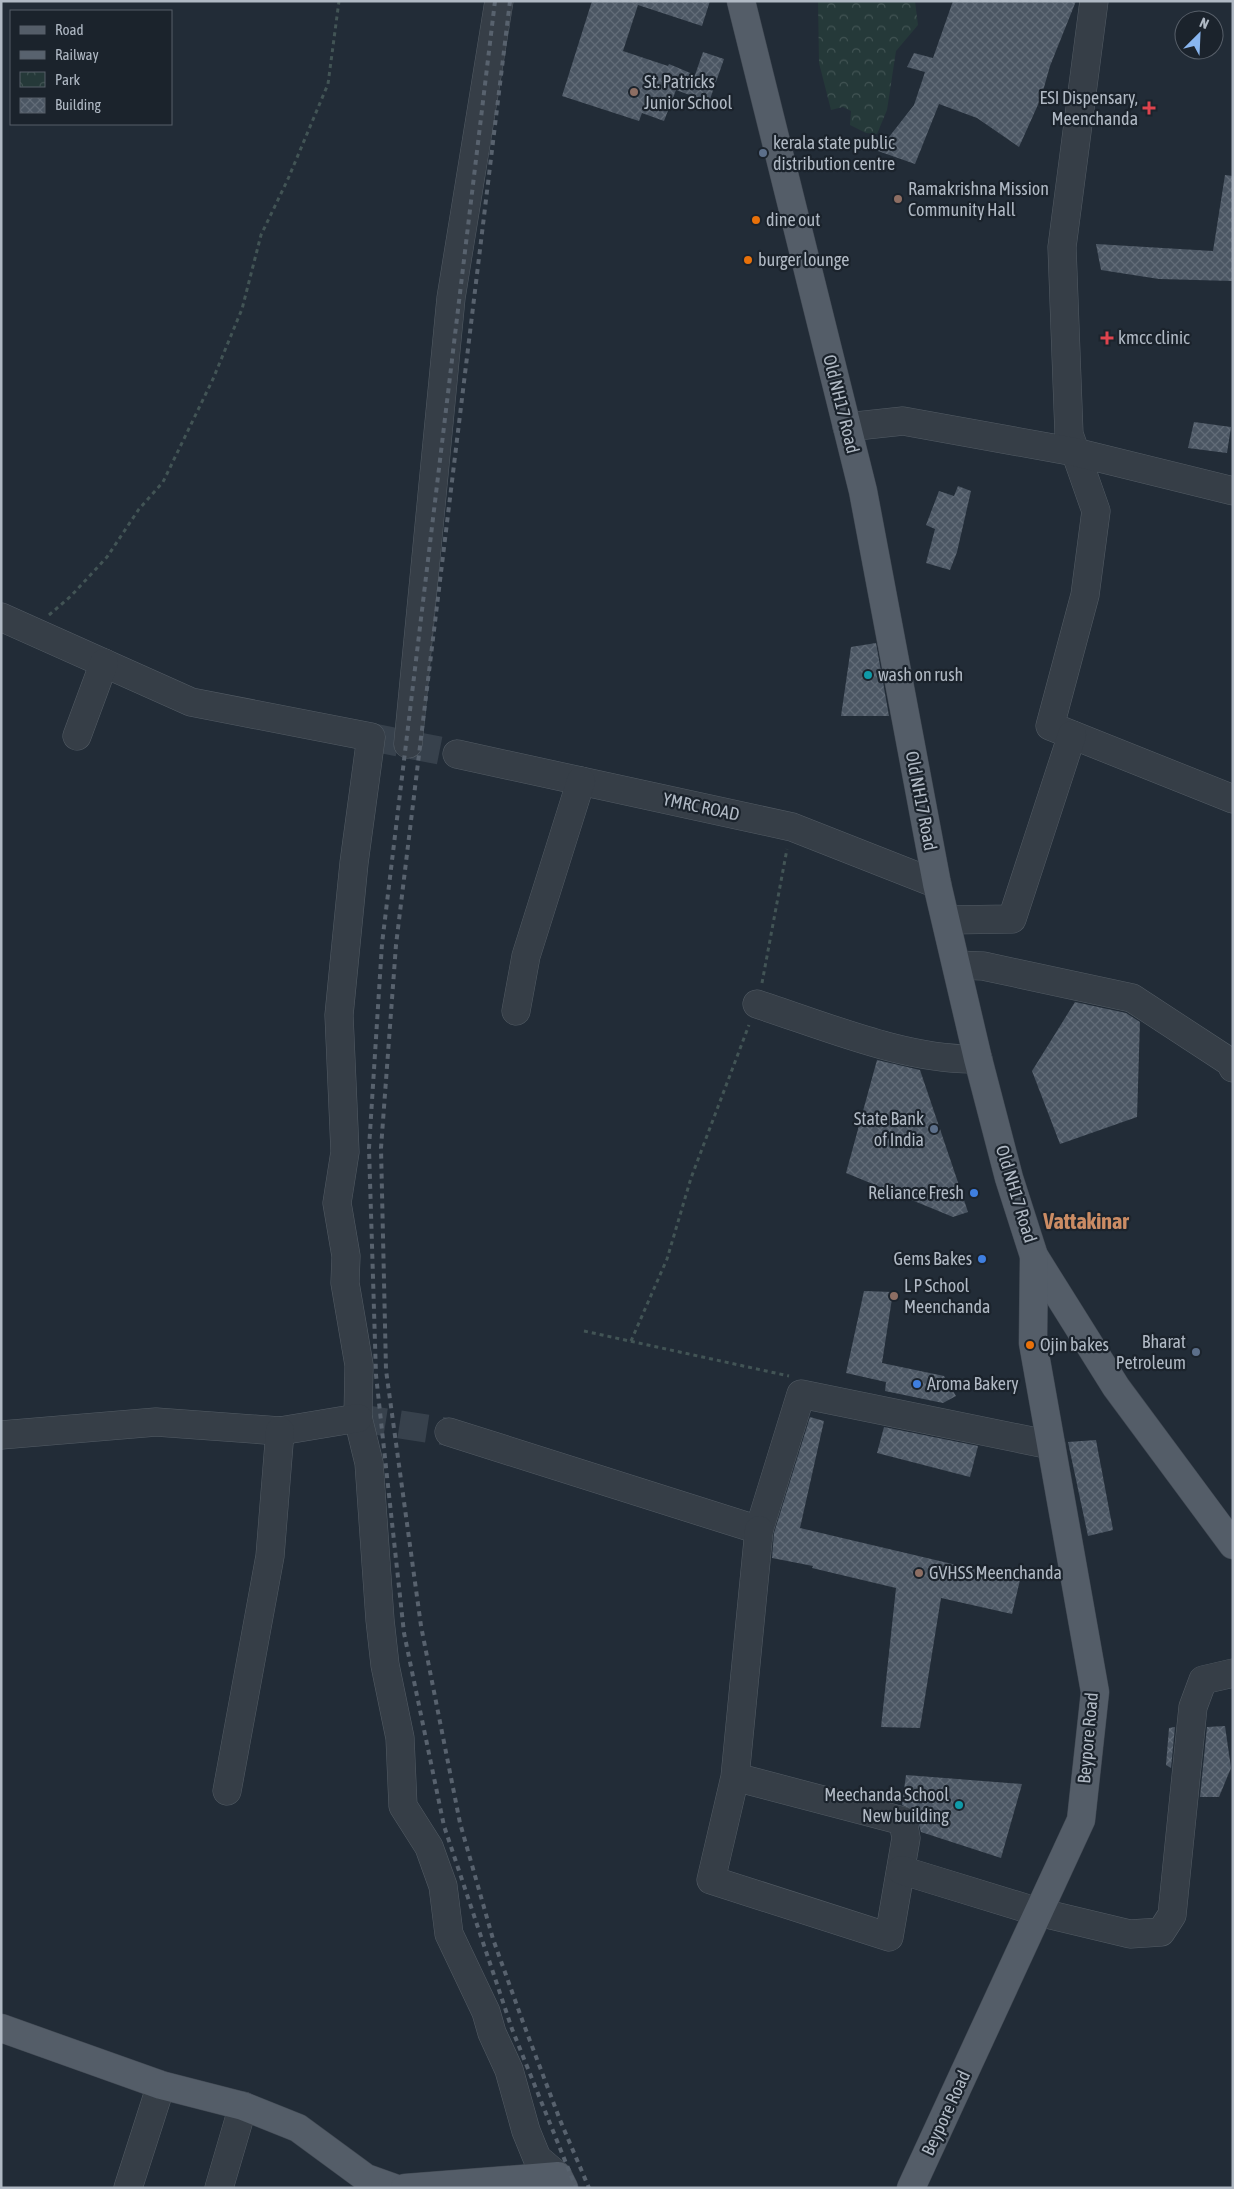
<svg xmlns="http://www.w3.org/2000/svg" width="1234" height="2189" viewBox="0 0 1234 2189" font-family="'Asap Condensed',sans-serif">
<style>
.park{fill:url(#park-crowns)}
.building{fill:url(#building-cross-hatch)}
.lines{fill:none;stroke-linecap:round;stroke-linejoin:round}
.minor-tunnel{stroke:#37414c;stroke-width:28;stroke-dasharray:28 14;stroke-linecap:butt}
.minor-casing{stroke:#535c65;stroke-width:29}
.major-casing{stroke:#3f4751;stroke-width:29}
.path{stroke:#425455;stroke-width:3;stroke-dasharray:4 4;stroke-linecap:butt}
.minor{stroke:#363e47;stroke-width:28}
.major{stroke:#545d68;stroke-width:28}
.rail{stroke:#58626e;stroke-width:4;stroke-dasharray:5 5;stroke-linecap:butt}
.education-dot{fill:#8d6e63;stroke:#1b232c;stroke-width:2}
.health-dot{fill:#e0444e;stroke:#1b232c;stroke-width:2}
.service-dot{fill:#5c6f8a;stroke:#1b232c;stroke-width:2}
.food-dot{fill:#e8710a;stroke:#1b232c;stroke-width:2}
.culture-dot{fill:#0f9aa8;stroke:#1b232c;stroke-width:2}
.shop-dot{fill:#3f7fe0;stroke:#1b232c;stroke-width:2}
.labels{text-anchor:middle;stroke-width:4.5;stroke-linejoin:round;paint-order:stroke}
.poi-label{font-size:18px;fill:#b0b9c4;stroke:#1b232c;text-anchor:start}
.street-label{font-size:18px;fill:#b0b9c4;stroke:#1b232c}
.district-label{font-size:22px;font-weight:bold;fill:#cb8c64;stroke:#1b232c}
</style>
<defs>
<pattern id="park-crowns" width="20" height="18" patternUnits="userSpaceOnUse" patternTransform="scale(1.25)"><rect width="20" height="18" fill="#253939"/><path d="M2 6a3 3 0 1 1 6 0M12 15a3 3 0 1 1 6 0" fill="none" stroke="#425454"/></pattern>
<pattern id="building-cross-hatch" width="8" height="8" patternUnits="userSpaceOnUse" patternTransform="scale(1.25)"><rect width="8" height="8" fill="#4b5663"/><path d="M0 0l8 8M0 8l8-8" fill="none" stroke="#626c78"/></pattern>
</defs>
<rect width="100%" height="100%" fill="#222c37"/>
<polygon class="park" points="818,1 915,1 918,25 896,51 887,110 877,134 866,133 850,125 851,111 843,107 831,110 819,63"/>
<g class="building">
<polygon points="592,1 710,1 702,26 638,5 623,51 668,66 669,64 695,75 703,52 724,59 709,102 676,90 664,121 642,113 639,121 562,96"/>
<polygon points="953,1 1076,1 1050,66 1041,98 1019,147 977,118 939,104 915,164 878,151 914,105 925,72 907,67 914,53 933,58"/>
<polygon points="1225,175 1233,176 1233,281 1159,279 1101,270 1096,244 1213,251"/>
<polygon points="1194,422 1231,427 1227,453 1188,448"/>
<polygon points="958,486 971,491 957,552 950,570 926,563 935,529 926,525 939,491 954,496"/>
<polygon points="876,643 889,716 841,716 851,647"/>
<polygon points="1075,1002 1126,1013 1140,1022 1137,1117 1060,1144 1032,1071"/>
<polygon points="877,1060 920,1070 968,1212 953,1217 846,1173"/>
<polygon points="864,1291 893,1292 882,1363 944,1376 956,1396 943,1403 885,1391 886,1382 846,1373"/>
<polygon points="810,1417 824,1421 800,1528 1020,1580 1012,1614 941,1598 920,1728 881,1727 896,1588 812,1568 813,1566 772,1558 774,1533"/>
<polygon points="884,1427 978,1446 970,1477 877,1453"/>
<polygon points="1096,1440 1113,1530 1088,1536 1068,1442"/>
<polygon points="1225,1726 1231,1768 1219,1797 1200,1797 1207,1727"/>
<polygon points="1175,1727 1171,1768 1166,1765 1169,1728"/>
<polygon points="906,1775 1022,1784 1001,1858 921,1832 915,1811 902,1805"/>
</g>
<g class="lines">
<g class="minor-tunnel">
<polyline points="371,737 457,754"/>
<polyline points="358,1418 449,1432"/>
</g>
<g class="minor-casing">
<g id="minor">
<polyline points="1094,1 1062,247 1069,434 1096,511 1085,595 1050,726 1233,799"/>
<polyline points="847,427 903,421 1075,452 1233,491"/>
<polyline points="1,617 191,702 371,737 354,863 339,1015 345,1152 337,1203 346,1256 345,1283 359,1365 358,1418 369,1463 380,1620 385,1665 400,1738 403,1806 429,1847 443,1886 449,1934 486,2012 492,2033 509,2070 526,2131 537,2158 558,2176"/>
<polyline points="77,736 104,663"/>
<polyline points="408,744 451,298 499,1"/>
<polyline points="457,754 792,827 937,884"/>
<polyline points="947,920 1012,919 1072,735"/>
<polyline points="957,965 983,966 1132,998 1230,1062 1233,1068"/>
<path d="M757,1004C825,1026 907,1061 978,1059"/>
<polyline points="516,1011 526,956 581,781"/>
<polyline points="449,1432 759,1530 801,1394 1051,1445"/>
<polyline points="1,1435 156,1422 280,1431 358,1418"/>
<polyline points="735,1777 903,1821 906,1838 889,1937 711,1880 735,1777 759,1530"/>
<polyline points="227,1791 270,1556 280,1431"/>
<polyline points="901,1870 1038,1912 1130,1934 1161,1932 1172,1915 1193,1707 1203,1680 1233,1673"/>
<polyline points="128,2188 161,2085"/>
<polyline points="219,2188 243,2106"/>
</g>
</g>
<g class="major-casing">
<g id="major">
<polyline points="741,1 863,491 937,884 978,1059 1009,1178 1034,1256 1116,1387 1233,1545"/>
<polyline points="1,2028 161,2085 243,2106 298,2128 366,2178 394,2188"/>
<polyline points="405,2188 558,2176 564,2188"/>
<polyline points="911,2188 1081,1820 1095,1692 1033,1343 1034,1256"/>
</g>
</g>
<g class="path">
<polyline points="49,615 71,596 107,557 139,509 163,482 213,379 242,309 261,235 288,179 328,84 339,1"/>
<polyline points="762,983 787,849"/>
<polyline points="584,1331 789,1376"/>
<polyline points="631,1341 667,1259 691,1178 749,1025"/>
</g>
<use href="#minor" class="minor"/>
<use href="#major" class="major"/>
<g class="rail">
<polyline points="495,1 382,944 369,1148 376,1375 404,1633 444,1826 512,2029 576,2188"/>
<polyline points="510,1 396,945 381,1148 386,1370 421,1626 460,1823 493,1939 524,2025 560,2120 589,2188"/>
</g>
</g>
<g class="education-dot">
<circle cx="634" cy="92" r="5"/>
<circle cx="898" cy="199" r="5"/>
<circle cx="894" cy="1296" r="5"/>
<circle cx="919" cy="1573" r="5"/>
</g>
<g class="health-dot">
<path d="M1146.5 100.5h5v5h5v5h-5v5h-5v-5h-5v-5h5z"/>
<path d="M1104.5 330.5h5v5h5v5h-5v5h-5v-5h-5v-5h5z"/>
</g>
<g class="service-dot">
<circle cx="763" cy="153" r="5"/>
<circle cx="934" cy="1129" r="5"/>
<circle cx="1196" cy="1352" r="5"/>
</g>
<g class="food-dot">
<circle cx="756" cy="220" r="5"/>
<circle cx="748" cy="260" r="5"/>
<circle cx="1030" cy="1345" r="5"/>
</g>
<g class="culture-dot">
<circle cx="868" cy="675" r="5"/>
<circle cx="959" cy="1805" r="5"/>
</g>
<g class="shop-dot">
<circle cx="974" cy="1193" r="5"/>
<circle cx="982" cy="1259" r="5"/>
<circle cx="917" cy="1384" r="5"/>
</g>
<g class="labels">
<g class="poi-label">
<text x="644" y="88">St. Patricks<tspan x="644" dy="21">Junior School</tspan></text>
<text x="1138" y="104" text-anchor="end">ESI Dispensary,<tspan x="1138" dy="21">Meenchanda</tspan></text>
<text x="773" y="149">kerala state public<tspan x="773" dy="21">distribution centre</tspan></text>
<text x="908" y="195">Ramakrishna Mission<tspan x="908" dy="21">Community Hall</tspan></text>
<text x="766" y="226">dine out</text>
<text x="758" y="266">burger lounge</text>
<text x="1118" y="344">kmcc clinic</text>
<text x="878" y="681">wash on rush</text>
<text x="924" y="1125" text-anchor="end">State Bank<tspan x="924" dy="21">of India</tspan></text>
<text x="964" y="1199" text-anchor="end">Reliance Fresh</text>
<text x="972" y="1265" text-anchor="end">Gems Bakes</text>
<text x="904" y="1292">L P School<tspan x="904" dy="21">Meenchanda</tspan></text>
<text x="1186" y="1348" text-anchor="end">Bharat<tspan x="1186" dy="21">Petroleum</tspan></text>
<text x="1040" y="1351">Ojin bakes</text>
<text x="927" y="1390">Aroma Bakery</text>
<text x="929" y="1579">GVHSS Meenchanda</text>
<text x="949" y="1801" text-anchor="end">Meechanda School<tspan x="949" dy="21">New building</tspan></text>
</g>
<g class="street-label">
<text transform="translate(841 404) rotate(76)" y="6">Old NH17 Road</text>
<text transform="translate(921 801) rotate(79)" y="6">Old NH17 Road</text>
<text transform="translate(701 807) rotate(12)" y="6">YMRC ROAD</text>
<text transform="translate(1016 1194) rotate(73)" y="6">Old NH17 Road</text>
<text transform="translate(1088 1738) rotate(-85)" y="6">Beypore Road</text>
<text transform="translate(946 2113) rotate(-65)" y="6">Beypore Road</text>
</g>
<g class="district-label">
<text x="1086" y="1229">Vattakinar</text>
</g>
</g>
<rect width="1234" height="2189" fill="none" stroke="#b0b9c4" stroke-width="5"/>
<rect x="10" y="10" width="162" height="115" fill="#1b232c" stroke="#575f69"/>
<rect x="20" y="26" width="25" height="8" fill="#545d68" stroke="#575f69"/>
<text x="55" y="35" font-size="15" fill="#b0b9c4">Road</text>
<rect x="20" y="51" width="25" height="8" fill="#58626e" stroke="#575f69"/>
<text x="55" y="60" font-size="15" fill="#b0b9c4">Railway</text>
<rect x="20" y="72" width="25" height="15" fill="url(#park-crowns)" stroke="#575f69"/>
<text x="55" y="85" font-size="15" fill="#b0b9c4">Park</text>
<rect x="20" y="98" width="25" height="15" fill="url(#building-cross-hatch)" stroke="#575f69"/>
<text x="55" y="110" font-size="15" fill="#b0b9c4">Building</text>
<g transform="translate(1199 35) rotate(24)"><circle r="24" fill="#1b232c" stroke="#575f69"/>
<path d="M0-4L9 19L0 12L-9 19Z" fill="#89b6f0"/>
<text y="-8" font-size="14" font-weight="bold" text-anchor="middle" fill="#b0b9c4">N</text>
</g>
</svg>
